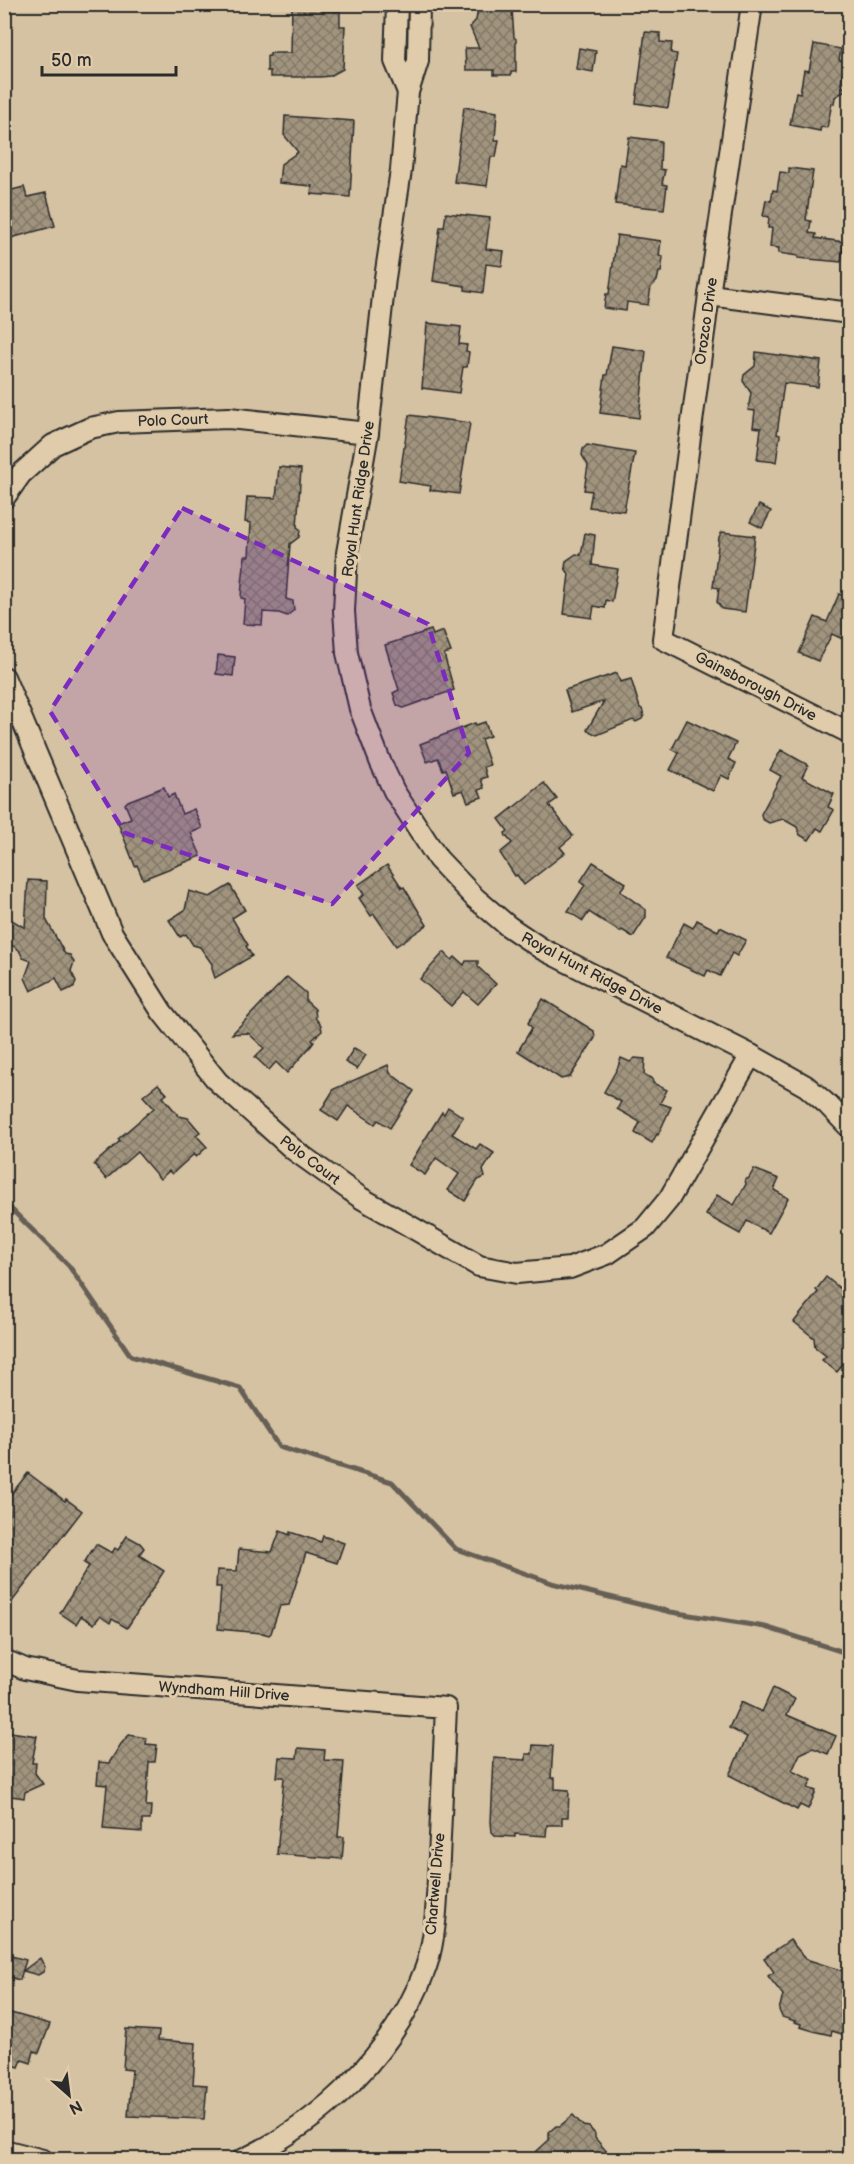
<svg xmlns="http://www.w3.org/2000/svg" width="854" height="2164" viewBox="0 0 854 2164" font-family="'Balsamiq Sans',sans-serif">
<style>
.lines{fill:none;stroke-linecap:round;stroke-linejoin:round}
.stream{stroke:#665f54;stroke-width:5}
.building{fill:url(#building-cross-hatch);stroke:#2b2b2b;stroke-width:1.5}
.minor-casing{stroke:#2b2b2b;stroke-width:24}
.minor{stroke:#e0ccaa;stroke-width:20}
.marked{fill:#7b2cbf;fill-opacity:0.2;stroke:#7b2cbf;stroke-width:4.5;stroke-dasharray:12 8;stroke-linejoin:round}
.labels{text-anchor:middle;stroke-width:6;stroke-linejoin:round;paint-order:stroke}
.street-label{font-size:15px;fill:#2b2b2b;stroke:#e0ccaa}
</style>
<defs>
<pattern id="building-cross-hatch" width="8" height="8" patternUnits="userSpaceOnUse" patternTransform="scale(1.5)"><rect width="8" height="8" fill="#a1947e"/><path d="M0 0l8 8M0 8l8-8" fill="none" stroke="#837967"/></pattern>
</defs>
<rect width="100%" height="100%" fill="#d5c2a2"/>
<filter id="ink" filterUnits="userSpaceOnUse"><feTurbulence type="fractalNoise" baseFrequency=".0167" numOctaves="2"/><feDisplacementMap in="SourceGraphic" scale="12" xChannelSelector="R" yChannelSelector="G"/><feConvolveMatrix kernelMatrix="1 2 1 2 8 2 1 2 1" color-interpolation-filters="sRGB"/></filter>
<g filter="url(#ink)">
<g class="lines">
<polyline class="stream" points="4,1202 69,1266 131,1356 240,1388 279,1447 392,1482 456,1549 552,1583 671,1612 765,1627 850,1654"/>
</g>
<g class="building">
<polygon points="292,4 321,4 320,10 340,11 340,26 345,26 343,69 330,76 320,77 270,77 270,71 267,71 267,56 270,56 270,53 291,53"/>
<polygon points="478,9 512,9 514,37 516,39 516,72 511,72 511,75 494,75 494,70 466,70 465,48 479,48 470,27 476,20"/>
<polygon points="645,32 660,33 660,42 672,43 671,53 677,54 668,108 636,103"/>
<polygon points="814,44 841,49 839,60 845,61 841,84 846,90 835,97 834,104 832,103 827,128 821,127 820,131 790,125 796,92 800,93 804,70 809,71"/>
<polygon points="579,48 596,51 593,72 576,69"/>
<polygon points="464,107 497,112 495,140 499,140 496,157 491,157 487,186 454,182"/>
<polygon points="285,116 354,121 350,197 311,194 312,186 279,183 281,164 298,152 284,135"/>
<polygon points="629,137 661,141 660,169 665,170 662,184 667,185 664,209 615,204 620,164 625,165"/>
<polygon points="789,168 813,171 806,220 811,221 809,233 816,234 815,238 844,242 841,262 798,258 798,256 778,253 779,248 770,247 772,228 768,228 769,217 763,216 766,200 771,201 773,190 777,191 780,172 789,173"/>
<polygon points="24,187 27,197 46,193 55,226 7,239 4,229 4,192"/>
<polygon points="446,213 490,218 486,249 504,251 502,266 486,264 483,293 465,290 465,286 433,281 440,227 444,227"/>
<polygon points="617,235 661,241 659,256 663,257 661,272 659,272 657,281 651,287 648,305 627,302 626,311 604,308 606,294 609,294"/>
<polygon points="427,323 461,327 459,344 467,345 466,351 469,352 467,367 463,367 459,393 422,388"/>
<polygon points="612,346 646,351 639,418 600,413 605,375 607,375"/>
<polygon points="756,352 821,361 818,387 784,383 777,434 780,435 776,462 757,460 761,428 753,427 755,411 748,410 751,393 743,381 744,375 755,366"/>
<polygon points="409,415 470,423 459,494 430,490 431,486 399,481"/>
<polygon points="587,445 635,453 624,511 589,507 592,491 584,490 588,465 582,455 583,449"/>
<polygon points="279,467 301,469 297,527 300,529 299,537 290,544 286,599 293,601 294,610 287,616 279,613 263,612 262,625 243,624 245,599 241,598 242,584 245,556 249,556 251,523 245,522 247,497 276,498"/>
<polygon points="759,505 771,511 762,528 750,522"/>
<polygon points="722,532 755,536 745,612 722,609 717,602 719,588 713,587 719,537"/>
<polygon points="585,533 595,535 592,565 618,569 612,602 606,600 605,608 594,606 592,618 564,614 569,574 565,568 566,561 576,554 581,555"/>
<polygon points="839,594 849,598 849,642 832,634 818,661 799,653 815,617 827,622"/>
<polygon points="431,630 433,635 443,631 451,652 444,654 454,690 403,708 397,705 393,693 399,690 385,645"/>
<polygon points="218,655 235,657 233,676 216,674"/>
<polygon points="617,673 620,682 631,679 640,708 642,709 644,715 642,719 636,722 633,720 597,735 587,730 604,701 572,712 565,690"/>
<polygon points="687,720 736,743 728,759 736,763 729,779 721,775 713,791 670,770 679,753 672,749"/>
<polygon points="485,722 490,736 481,739 490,765 484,767 487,777 481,779 484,788 479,790 482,797 468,802 463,790 454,793 446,769 443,770 438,758 427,762 420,744 475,723 476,725"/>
<polygon points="781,750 808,765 802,777 834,794 828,807 834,810 822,831 817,828 809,840 800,835 797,827 783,819 769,823 762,819 761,814 781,776 770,770"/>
<polygon points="544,783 557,799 549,805 573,836 560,847 565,853 524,885 517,875 515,876 500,853 512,843 506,836 505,833 508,831 499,819"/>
<polygon points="164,787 168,797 174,794 182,814 194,809 202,828 191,833 201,856 143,879 137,865 135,866 118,823 131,818 125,804 128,801"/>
<polygon points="593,862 626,883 620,891 646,910 646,917 633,937 622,930 620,932 589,912 583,921 568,911 585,885 580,882"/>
<polygon points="387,865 402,888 404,887 427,925 396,946 374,914 371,916 359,898 364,895 358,885"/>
<polygon points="28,880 47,881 46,919 65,954 70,955 74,962 71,971 76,981 74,987 63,992 56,978 31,991 25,978 31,961 23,958 19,950 4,940 4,915 25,928"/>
<polygon points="230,885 245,910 232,918 248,945 246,946 252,956 215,978 212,969 212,964 200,947 193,945 186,934 180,937 169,920 185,910 189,891 210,897"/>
<polygon points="697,920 718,931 720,927 746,940 737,956 732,953 720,976 708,970 705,976 666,958 684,923 693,928"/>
<polygon points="444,952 452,960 455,957 464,965 466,961 478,961 478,967 496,984 478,1004 464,992 451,1006 420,979"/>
<polygon points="287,977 306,993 306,1001 315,1009 316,1019 321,1025 322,1031 312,1040 314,1042 311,1046 287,1073 276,1062 269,1070 255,1057 264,1048 248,1033 232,1034"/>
<polygon points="543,999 594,1031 595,1038 570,1077 561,1079 518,1051 532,1028 528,1023"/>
<polygon points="354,1048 366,1055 357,1069 345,1062"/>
<polygon points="621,1058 630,1062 635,1058 645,1059 644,1074 652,1079 653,1083 667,1090 660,1103 671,1107 658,1135 657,1134 652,1143 635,1133 640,1122 617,1109 621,1102 604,1092 618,1067"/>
<polygon points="388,1065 390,1073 414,1091 390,1128 378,1120 375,1124 348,1106 338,1121 321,1110 334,1089"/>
<polygon points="158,1084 167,1094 163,1097 179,1116 188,1118 200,1132 196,1135 207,1147 196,1157 194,1154 172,1174 169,1171 160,1179 137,1152 106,1179 94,1164 120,1141 118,1139 154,1108 143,1096"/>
<polygon points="448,1107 463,1117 452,1134 476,1149 480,1144 494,1153 483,1170 485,1177 478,1180 465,1201 448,1190 459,1174 436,1158 425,1175 409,1165 442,1112 444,1114"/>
<polygon points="754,1169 779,1179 774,1190 788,1198 769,1233 747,1221 740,1234 706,1215 717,1195 734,1205 746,1184 745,1180 749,1178"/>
<polygon points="826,1277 842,1290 849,1279 849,1343 843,1351 845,1353 843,1354 848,1358 837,1372 822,1360 826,1356 815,1347 814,1338 794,1322 818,1292 816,1290"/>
<polygon points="28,1473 65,1501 66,1499 82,1511 4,1612 4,1503"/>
<polygon points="280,1531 290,1535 290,1532 321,1542 323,1536 344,1543 337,1563 306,1553 289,1605 280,1606 271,1633 269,1635 262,1633 218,1629 221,1587 216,1587 217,1570 237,1571 239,1549 272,1552"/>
<polygon points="127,1536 140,1543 144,1548 139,1555 164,1571 127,1628 112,1619 110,1623 100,1616 94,1624 81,1616 76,1624 60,1613 89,1566 84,1563 96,1544 112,1553 115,1548 118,1550"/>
<polygon points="773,1688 795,1699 787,1715 836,1736 828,1754 813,1748 800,1754 792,1771 812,1780 808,1788 816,1791 808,1809 800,1805 797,1810 729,1775 747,1737 729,1728 741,1702 762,1712"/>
<polygon points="4,1731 37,1736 32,1763 36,1763 35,1773 43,1784 25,1792 24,1798 4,1795"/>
<polygon points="129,1735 147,1738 146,1744 157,1745 155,1762 149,1762 146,1806 151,1806 150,1820 142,1820 142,1832 103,1829 107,1785 97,1784 99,1762 109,1763 121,1744"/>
<polygon points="533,1745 553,1746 551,1778 555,1778 555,1789 569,1790 568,1817 562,1817 562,1825 547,1825 546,1836 515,1834 515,1837 496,1836 492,1832 491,1822 494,1758 526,1760 526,1754 532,1754"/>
<polygon points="298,1748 325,1750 324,1760 344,1761 338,1837 344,1837 342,1859 277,1854 284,1777 277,1777 279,1757 297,1758"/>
<polygon points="790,1940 806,1959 849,1973 849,2032 846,2031 845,2035 832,2031 831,2035 817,2032 800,2027 801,2024 794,2022 795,2021 782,2017 779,2010 783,1995 768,1976 774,1972 764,1958"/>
<polygon points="4,1954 26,1960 20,1980 4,1976"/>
<polygon points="40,1958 45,1967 43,1972 38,1975 23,1971"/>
<polygon points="4,2011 50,2024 39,2053 34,2051 31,2063 22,2060 19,2067 4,2062"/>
<polygon points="126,2029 159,2031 158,2040 196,2043 193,2084 207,2085 204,2119 128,2116 132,2070 123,2069"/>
<polygon points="573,2115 583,2126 589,2127 595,2134 595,2138 614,2160 527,2160 549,2140 549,2132 556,2126 560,2126"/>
</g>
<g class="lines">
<g class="minor-casing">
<g id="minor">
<polyline points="397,4 395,61 408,92"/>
<polyline points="419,4 418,61 408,92 401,170 385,278 368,433 347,553 344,611 347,653 360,709 380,761 394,791 438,859 475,898 508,926 542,949 751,1055 806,1086 828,1105 850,1128"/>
<polyline points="752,4 709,295 663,639 850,733"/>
<polyline points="709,295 850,313"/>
<polyline points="4,498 21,474 53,445 90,428 119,422 229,418 368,433"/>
<polyline points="4,677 112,933 162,1012 218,1082 294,1150 361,1198 479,1266 517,1273 570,1268 607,1254 645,1228 669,1199 751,1055"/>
<path d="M4,1660L25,1669L78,1680L446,1708C444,1758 441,1808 439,1858C437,1893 437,1934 426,1967C396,2051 323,2122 242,2160"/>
<polyline points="4,2150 43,2160"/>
</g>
</g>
<use href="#minor" class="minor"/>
</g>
</g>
<path class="marked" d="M182,508L428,624L469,753L332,904L125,833L50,711Z"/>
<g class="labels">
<g class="street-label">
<text transform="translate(706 321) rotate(-82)" y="5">Orozco Drive</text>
<text transform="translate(173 420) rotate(-2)" y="5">Polo Court</text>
<text transform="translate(358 499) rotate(-82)" y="5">Royal Hunt Ridge Drive</text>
<text transform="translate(756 686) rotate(27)" y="5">Gainsborough Drive</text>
<text transform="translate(592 973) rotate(28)" y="5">Royal Hunt Ridge Drive</text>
<text transform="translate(310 1160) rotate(37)" y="5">Polo Court</text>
<text transform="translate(224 1691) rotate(4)" y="5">Wyndham Hill Drive</text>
<text transform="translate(435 1884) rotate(-85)" y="5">Chartwell Drive</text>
</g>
</g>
<rect width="854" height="2164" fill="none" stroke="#e0ccaa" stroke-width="24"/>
<rect x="12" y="12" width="830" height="2140" fill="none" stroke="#2b2b2b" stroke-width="2" filter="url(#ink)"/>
<g transform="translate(69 2095) rotate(152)" stroke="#e0ccaa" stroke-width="4.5" paint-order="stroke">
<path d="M0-4.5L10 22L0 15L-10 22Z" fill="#2b2b2b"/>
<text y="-9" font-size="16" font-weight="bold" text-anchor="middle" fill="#2b2b2b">N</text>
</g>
<path d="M42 66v9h134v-9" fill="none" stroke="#2b2b2b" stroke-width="3"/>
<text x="51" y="66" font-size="18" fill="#2b2b2b" stroke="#e0ccaa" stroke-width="4.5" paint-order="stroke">50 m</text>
</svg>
